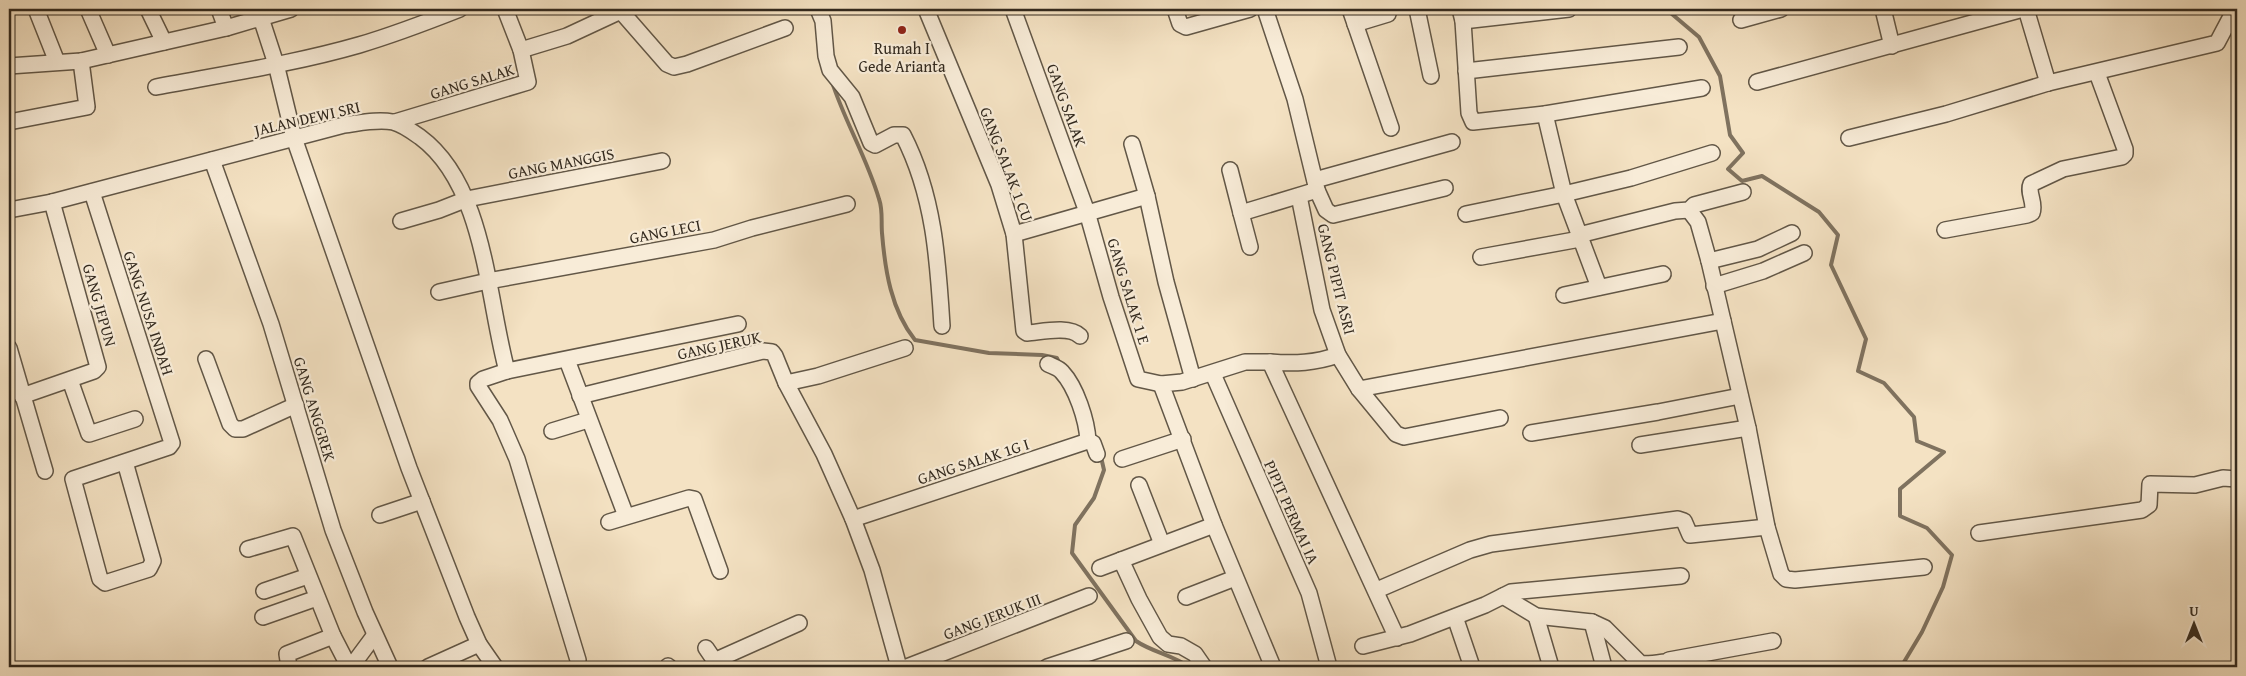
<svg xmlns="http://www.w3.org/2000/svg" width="2246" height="676" viewBox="0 0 2246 676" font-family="'Gentium Book Plus',serif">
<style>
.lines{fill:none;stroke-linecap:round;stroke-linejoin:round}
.stream{stroke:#7f725f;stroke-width:4}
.street-casing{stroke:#625747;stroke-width:18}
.street{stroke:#f8ecd8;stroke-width:15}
.poi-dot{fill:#8f2418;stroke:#f8ecd8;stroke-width:2}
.labels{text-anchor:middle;stroke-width:4.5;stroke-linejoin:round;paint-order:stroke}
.poi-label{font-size:16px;fill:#32291e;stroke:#f8ecd8}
.street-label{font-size:16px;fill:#32291e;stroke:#f8ecd8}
</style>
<rect width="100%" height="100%" fill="#f4e2c3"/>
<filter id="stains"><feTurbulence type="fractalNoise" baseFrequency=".004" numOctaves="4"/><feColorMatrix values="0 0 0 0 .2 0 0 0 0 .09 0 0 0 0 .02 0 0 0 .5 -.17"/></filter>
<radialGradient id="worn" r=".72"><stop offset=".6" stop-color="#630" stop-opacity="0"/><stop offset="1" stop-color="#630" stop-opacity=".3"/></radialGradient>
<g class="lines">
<g class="stream">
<polyline points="1666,9 1699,37 1720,76 1730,135 1743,153 1728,169 1742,181 1762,176 1819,212 1838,235 1831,265 1866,339 1858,371 1884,383 1914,417 1917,441 1944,452 1900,489 1900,516 1927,528 1952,555 1943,587 1922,632 1901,667"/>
<path d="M832,82C845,122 867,158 879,199C883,210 881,221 882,233C885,270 891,310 915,340L989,353L1042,355L1057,358L1060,365"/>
<path d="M1101,457L1104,470L1094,498L1075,525L1072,553L1136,641C1152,652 1173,655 1189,667"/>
</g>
<g class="street-casing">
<g id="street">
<polyline points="36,9 57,62"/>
<polyline points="88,9 108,55"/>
<polyline points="148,9 164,42"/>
<polyline points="219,9 226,28"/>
<polyline points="619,9 667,64 674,67 687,64 785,28"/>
<path d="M818,9L823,21L826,56L830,70L852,97L871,143L875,145L894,135H903C934,195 938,260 942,326"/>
<path d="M926,9L999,185L1014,234L1024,331L1027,333C1041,332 1069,325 1080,336"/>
<polyline points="1013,9 1087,212 1111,297 1138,379 1161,384"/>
<polyline points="1175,9 1180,24 1186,27 1250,9"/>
<polyline points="1350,9 1391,128"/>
<polyline points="1417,9 1431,76"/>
<polyline points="1460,9 1463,21 1469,113 1473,122 1545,114 1702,88"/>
<polyline points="1883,9 1892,46"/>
<polyline points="2026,9 2048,83"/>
<polyline points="261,18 276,64 294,138 409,468 467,617 479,644 495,667"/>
<polyline points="1741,20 1781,9"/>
<polyline points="1463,21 1569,9"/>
<polyline points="1355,24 1388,14"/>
<polyline points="521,50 567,36 625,9"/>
<polyline points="9,66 81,61 226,28 291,9"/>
<polyline points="1466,71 1679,47"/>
<polyline points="1757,82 2023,9"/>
<path d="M156,87C224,74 293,64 359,45C393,35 427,22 460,9"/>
<polyline points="1545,114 1564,194 1599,287"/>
<polyline points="9,122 87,107 81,61"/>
<polyline points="395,122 528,82 521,50 505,9"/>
<polyline points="1849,138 1946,114 2048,83 2217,43 2235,9"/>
<polyline points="1132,144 1147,196 1166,282 1193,379"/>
<polyline points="212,160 271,324 333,530 365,612 390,667"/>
<polyline points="1230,170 1241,213 1317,190 1295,99 1265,9"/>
<polyline points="1315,180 1452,142"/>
<polyline points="1317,190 1326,210 1333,215 1445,188"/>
<polyline points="92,192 172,443 169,447 73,479 100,579 105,583 149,569 153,561 125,462"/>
<polyline points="1299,196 1322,310 1338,355 1359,389 1396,434 1404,437 1500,418"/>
<path d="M9,210L52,202L344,125C360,123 377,119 393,122C402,124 413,132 420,137C485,185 487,297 507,371"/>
<polyline points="1689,210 1698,222 1709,261 1748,428 1767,527 1781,574 1786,579 1795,580 1924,567"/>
<polyline points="1241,213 1250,247"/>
<polyline points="1466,214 1564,194 1631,178 1712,153"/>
<polyline points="401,221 439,210 467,199 662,161"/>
<path d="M1945,230L2027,215L2032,213C2036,203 2027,193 2031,184L2063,169L2122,157L2125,154V149L2097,73"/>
<polyline points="1014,234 1147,196"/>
<polyline points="1579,235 1675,211 1689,210 1694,205 1743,192"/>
<polyline points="1481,257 1580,239"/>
<polyline points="1709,261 1758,249 1792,233"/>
<polyline points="1714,286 1763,271 1804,253"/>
<polyline points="439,292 488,281 714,240 752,228 847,204"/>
<polyline points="1564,295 1663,274"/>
<polyline points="9,348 45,471"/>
<path d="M1338,355C1315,363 1295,364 1270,362L1397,638"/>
<polyline points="206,359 230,424 235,429 243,429 296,405"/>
<polyline points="567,360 626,516"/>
<polyline points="1270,362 1245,362 1182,382 1161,384 1214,525 1273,667"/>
<path d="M1048,364C1052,366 1059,368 1062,372C1076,387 1087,420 1088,441"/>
<polyline points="1213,374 1309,593 1329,667"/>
<polyline points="70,380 89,434 135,419"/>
<polyline points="786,383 818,376 905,348"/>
<polyline points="1359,389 1723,321"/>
<polyline points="22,396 94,371 98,367 52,202"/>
<polyline points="580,396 763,351 772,352 775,356 786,383 824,454 853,519 872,570 899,667"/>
<polyline points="552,431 588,420"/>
<polyline points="1531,433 1658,412 1740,396"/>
<polyline points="1640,445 1748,428"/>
<polyline points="1122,459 1183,439"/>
<polyline points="1139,485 1162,544"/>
<polyline points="380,515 422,501"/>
<polyline points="853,519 1088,441 1093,443 1097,454"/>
<polyline points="609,522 689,498 694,499 720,571"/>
<polyline points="1979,533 2142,510 2149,505 2150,484 2195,485 2223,478 2237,479"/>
<polyline points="248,549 293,536 333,636 349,667"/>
<polyline points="1121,560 1139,599 1160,637 1168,644 1181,646 1195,654 1204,667"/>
<polyline points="1100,568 1214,525"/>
<polyline points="1377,590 1470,550 1491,544 1678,519 1684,521 1690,535 1767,527"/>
<polyline points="264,591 308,576"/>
<path d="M1503,596L1536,616L1592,622L1605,628L1640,663C1660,667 1661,656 1682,667"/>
<polyline points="1186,597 1235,578"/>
<polyline points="1536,616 1551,667"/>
<polyline points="263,617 317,598"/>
<polyline points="1455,617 1472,667"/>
<polyline points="1592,622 1604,667"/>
<polyline points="1363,646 1410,634 1485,605 1511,592 1681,576"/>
<polyline points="706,648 719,667"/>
<polyline points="578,660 517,459 500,420 478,386 478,383 483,379 507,371 738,324"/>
<polyline points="1669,660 1773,641"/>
<polyline points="714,661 799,623"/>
<polyline points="668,666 669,667"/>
<polyline points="289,667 287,654 333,636"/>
<polyline points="351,667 374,636"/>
<polyline points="428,667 479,644"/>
<polyline points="907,667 1089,596"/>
<polyline points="1047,667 1126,641"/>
</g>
</g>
<use href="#street" class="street"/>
</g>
<circle class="poi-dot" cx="902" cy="30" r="5"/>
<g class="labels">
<g class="poi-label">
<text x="902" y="54">Rumah I<tspan x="902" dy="18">Gede Arianta</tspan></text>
</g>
<g class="street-label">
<text transform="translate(472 81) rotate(-17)" y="6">GANG SALAK</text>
<text transform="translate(1067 105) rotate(70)" y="6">GANG SALAK</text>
<text transform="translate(307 118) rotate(-13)" y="6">JALAN DEWI SRI</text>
<text transform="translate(561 163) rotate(-11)" y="6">GANG MANGGIS</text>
<text transform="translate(1007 164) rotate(69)" y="6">GANG SALAK 1 CU</text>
<text transform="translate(665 231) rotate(-11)" y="6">GANG LECI</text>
<text transform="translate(1337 279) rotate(76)" y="6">GANG PIPIT ASRI</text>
<text transform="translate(1129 291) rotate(73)" y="6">GANG SALAK 1 E</text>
<text transform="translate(100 305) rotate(74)" y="6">GANG JEPUN</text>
<text transform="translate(149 313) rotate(72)" y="6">GANG NUSA INDAH</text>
<text transform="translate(719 345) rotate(-12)" y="6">GANG JERUK</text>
<text transform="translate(315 409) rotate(73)" y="6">GANG ANGGREK</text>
<text transform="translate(973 461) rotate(-18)" y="6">GANG SALAK 1G I</text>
<text transform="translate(1292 512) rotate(66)" y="6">PIPIT PERMAI IA</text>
<text transform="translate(992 616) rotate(-21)" y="6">GANG JERUK III</text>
</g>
</g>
<rect width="2246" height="676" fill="none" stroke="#f4e2c3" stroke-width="30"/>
<rect x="10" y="10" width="2226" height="656" fill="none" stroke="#32291e" stroke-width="2.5"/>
<rect x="15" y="15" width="2216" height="646" fill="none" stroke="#32291e"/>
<g transform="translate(2194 624)" stroke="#f8ecd8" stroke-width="4" paint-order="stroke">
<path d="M0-4L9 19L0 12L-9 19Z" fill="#32291e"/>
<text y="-8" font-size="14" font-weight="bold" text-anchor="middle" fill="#32291e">U</text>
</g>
<rect width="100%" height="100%" filter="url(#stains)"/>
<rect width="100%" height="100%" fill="url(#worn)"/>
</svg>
